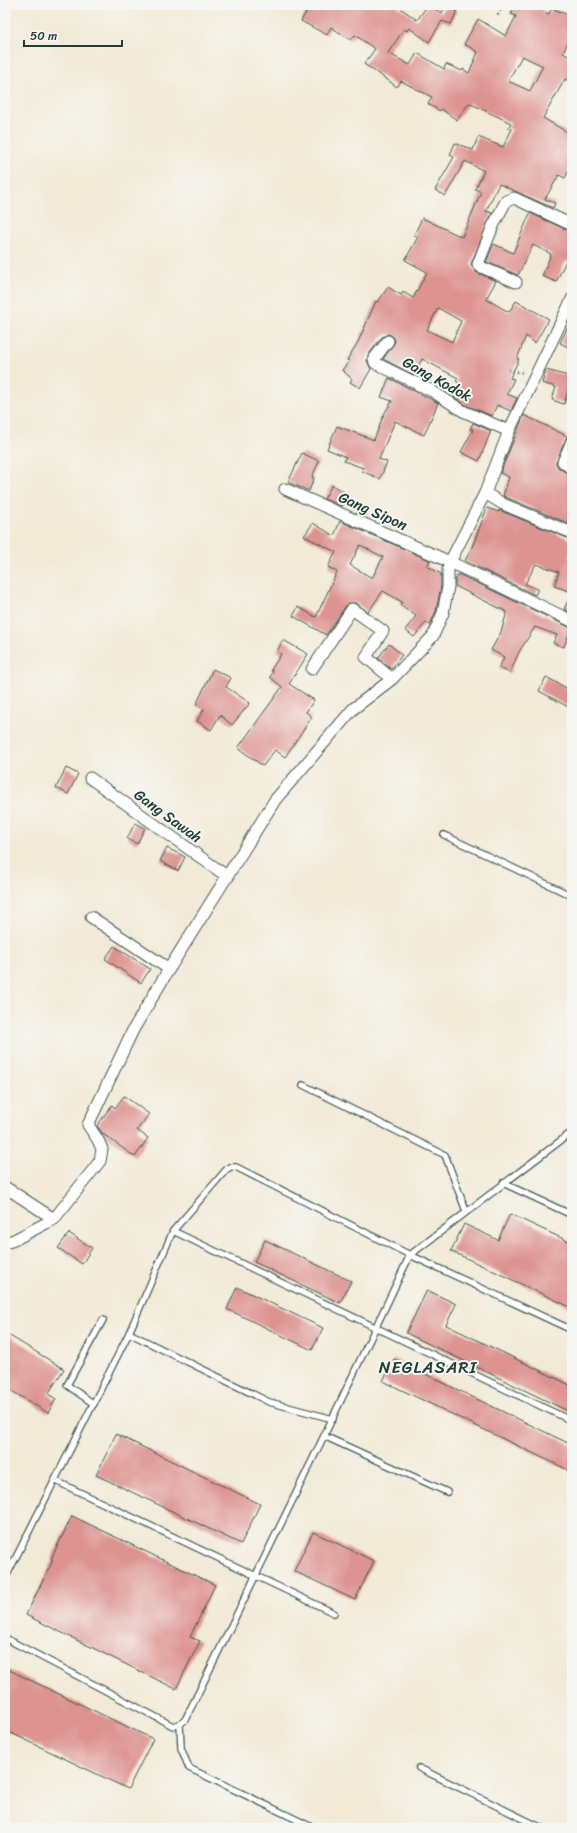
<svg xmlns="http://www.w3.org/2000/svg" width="577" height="1833" viewBox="0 0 577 1833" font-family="Sriracha,sans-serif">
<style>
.building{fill:#dd9390;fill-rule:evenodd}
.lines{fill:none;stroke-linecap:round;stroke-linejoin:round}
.service-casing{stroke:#3f574c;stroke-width:8}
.minor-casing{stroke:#3f574c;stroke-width:13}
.path{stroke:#3f574c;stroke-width:2.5;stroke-dasharray:1 3;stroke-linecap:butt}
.service{stroke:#fff;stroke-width:5.5}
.minor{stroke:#fff;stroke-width:11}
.labels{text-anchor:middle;stroke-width:4;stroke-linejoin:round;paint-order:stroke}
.street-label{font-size:15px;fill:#1f3d34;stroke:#f6f6f2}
.quarter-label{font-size:17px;letter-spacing:1px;fill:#1f3d34;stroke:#f6f6f2}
</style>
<rect width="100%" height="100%" fill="#f6f6f2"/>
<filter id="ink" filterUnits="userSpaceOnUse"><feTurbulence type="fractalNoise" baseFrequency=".025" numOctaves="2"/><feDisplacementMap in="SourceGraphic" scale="8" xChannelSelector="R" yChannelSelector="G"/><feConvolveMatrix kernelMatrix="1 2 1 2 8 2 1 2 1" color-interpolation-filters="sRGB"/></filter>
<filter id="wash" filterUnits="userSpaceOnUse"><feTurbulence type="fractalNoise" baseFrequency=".012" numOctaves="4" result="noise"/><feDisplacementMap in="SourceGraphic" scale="16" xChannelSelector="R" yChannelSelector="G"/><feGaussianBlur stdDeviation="0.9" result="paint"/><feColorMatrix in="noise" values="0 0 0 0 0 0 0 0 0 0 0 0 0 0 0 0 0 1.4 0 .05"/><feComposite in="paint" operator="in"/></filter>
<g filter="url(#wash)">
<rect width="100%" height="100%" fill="#f2ead7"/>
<g id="blocks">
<g class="building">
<path d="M310,5H396L417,20L428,5L442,13L445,6L457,11L451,24L442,21L429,42L409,28L407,31L404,29L388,53L410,65L417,53L444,69L446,64L462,71L463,69L469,73L478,52L464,44L478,19L506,36L516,16L511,14L515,5H529L549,14L552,8L572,17V33L563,53L572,58V83L565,79L543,118L572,135V164L565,178L559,175L545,199L555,203L553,208L499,184L486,211L492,213L471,264L476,272L496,281L486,299L509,312L516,301L549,319L535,343L526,336L517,359H519L510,378L514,379L507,394L517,398L511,411L497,405L492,416L466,405L453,396L459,383L456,381L458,378L422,359L414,375L383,359L395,342L394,338L389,334L382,337L368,355L367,361L371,369L360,388L350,382L352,379L342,370L350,361L347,360L358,342L376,301L378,302L388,287L401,295L403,292L413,298L427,272L405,260L418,237L414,235L422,218L462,237L481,192L475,189L484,171L465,161L445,196L435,190L454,157L450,155L455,143L473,150L478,137L503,147L512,129L508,128L511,123L469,103L457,120L441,109L440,111L428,104L432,97L401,81L397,87L389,81L364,64L375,49L355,35L351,40L331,27L327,35L301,21ZM522,56L543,66L530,91L508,81ZM438,308L461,321L452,342L427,330Z"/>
<polygon points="530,213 572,232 572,263 566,261 556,282 542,276 551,254 533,245 518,275 486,262 494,244 513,253"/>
<polygon points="572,318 572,349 560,343"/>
<polygon points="546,370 572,377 564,404 552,400 556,387 542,383"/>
<polygon points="389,378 438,403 424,435 395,421 379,459 387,462 380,479 362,471 363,468 344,461 346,457 327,449 337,426 374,440 384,414 392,401 381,397"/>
<polygon points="524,415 567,436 556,463 559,468 572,476 572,525 503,496 509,477 500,473"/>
<polygon points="473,423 491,431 479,461 461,452 473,430 470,429"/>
<polygon points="302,453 319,461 312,477 314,478 309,491 288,482"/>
<polygon points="332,485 348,494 342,506 324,499"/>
<polygon points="487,508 499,512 499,510 572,540 569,557 572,558 572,592 554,586 559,572 536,564 525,584 538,589 535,595 465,561 472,547"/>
<path d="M340,521L427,559L430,561L427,566L441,574V586L436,611L430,625L426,622L414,637L405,630L416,616L400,605L402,602L383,591L368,612L356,603H348L326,635L293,616L298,607L316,617L337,572L328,567L336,552L304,536L313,523L334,536ZM360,545L383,557L372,578L350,565Z"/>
<polygon points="458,574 571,628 564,647 553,643 557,635 535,627 519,652 510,673 499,668 504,657 491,650 501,632 507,612 455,586 455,580"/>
<polygon points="572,593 572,613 564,609"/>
<polygon points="283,640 308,654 289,684 314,700 306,712 312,717 285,757 275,750 263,766 238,748 282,687 270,677 273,672 271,670 281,654 277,651"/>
<polygon points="389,644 402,655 391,669 378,658"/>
<polygon points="213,669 231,678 226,687 250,703 232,725 220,715 211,730 197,721 204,709 196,705"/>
<polygon points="546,677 572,691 572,709 539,691"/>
<polygon points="66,768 78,774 68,794 56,788"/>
<polygon points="135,823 145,828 137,844 127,839"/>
<polygon points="167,848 185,857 178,871 160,861"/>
<polygon points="114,946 150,969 141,983 105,959"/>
<polygon points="124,1096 149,1114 137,1130 148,1138 135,1157 103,1134 97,1126 112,1105 115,1108"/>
<polygon points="510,1214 572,1243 572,1308 451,1251 464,1224 498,1240"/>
<polygon points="69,1233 92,1248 82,1264 58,1248"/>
<polygon points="265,1240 351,1281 340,1303 254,1262"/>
<polygon points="237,1287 323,1328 312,1350 227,1309"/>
<polygon points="427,1290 456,1304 446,1325 572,1386 572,1413 406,1333"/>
<polygon points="5,1333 64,1369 48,1394 56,1399 48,1413 5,1387"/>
<polygon points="394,1359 572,1445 572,1472 383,1381"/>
<polygon points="116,1434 260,1504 241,1544 96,1475"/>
<polygon points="72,1516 215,1585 190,1637 200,1641 176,1689 26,1615 53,1560 51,1559"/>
<polygon points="313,1532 374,1561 355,1600 294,1571"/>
<polygon points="5,1668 153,1739 128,1789 5,1730"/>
</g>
</g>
</g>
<g filter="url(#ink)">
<use href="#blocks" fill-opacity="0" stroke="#3f574c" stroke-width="1"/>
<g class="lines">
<g class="service-casing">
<g id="service">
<polyline points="444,835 572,896"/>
<polyline points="303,1085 445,1155 466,1211"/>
<polyline points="572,1132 410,1255 236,1167 230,1167 226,1170 173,1231 572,1421"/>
<polyline points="503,1183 572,1215"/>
<polyline points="129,1333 269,1402 333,1419"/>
<polyline points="94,1404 67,1385 103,1320"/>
<polyline points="324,1436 447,1492"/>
<polyline points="56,1481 334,1613"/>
<polyline points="5,1579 129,1333 173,1231"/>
<polyline points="5,1638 173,1726 180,1724 185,1720 324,1436 410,1255 572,1330"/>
<polyline points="180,1724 181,1748 189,1768 314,1828"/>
<polyline points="419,1768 542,1828"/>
</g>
</g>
<g class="minor-casing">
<g id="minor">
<polyline points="516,282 479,266 478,264 493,226 506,201 514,198 572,225"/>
<polyline points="388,341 374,359 375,363 432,391 463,411 509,431"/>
<polyline points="572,441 563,462 572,469"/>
<polyline points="285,489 450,562 572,621"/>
<polyline points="485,493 503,504 572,533"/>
<polyline points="312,669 352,609 383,631 366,657 392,679"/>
<polyline points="90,778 228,877"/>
<polyline points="91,917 169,969"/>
<polyline points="5,1187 54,1219"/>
<polyline points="5,1240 8,1242 14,1240 54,1219 100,1161 102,1149 98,1140 88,1125 133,1030 169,969 275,800 353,709 392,679 433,636 443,613 448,587 448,569 450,562 485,493 509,431 572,299"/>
</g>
</g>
<g class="path">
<polyline points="498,15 503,5"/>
<polyline points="509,370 524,373"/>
</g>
<use href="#service" class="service"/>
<use href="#minor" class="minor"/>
</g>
</g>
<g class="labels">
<g class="street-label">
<text transform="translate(437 379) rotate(29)" y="5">Gang Kodok</text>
<text transform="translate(373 511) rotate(24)" y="5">Gang Sipon</text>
<text transform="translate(168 816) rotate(36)" y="5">Gang Sawah</text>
</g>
<g class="quarter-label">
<text x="428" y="1373">NEGLASARI</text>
</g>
</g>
<rect width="577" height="1833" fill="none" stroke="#f6f6f2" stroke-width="20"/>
<path d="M24 40v6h98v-6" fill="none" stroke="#1f3d34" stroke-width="2"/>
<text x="30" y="40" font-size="12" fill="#1f3d34" stroke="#f6f6f2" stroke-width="3" paint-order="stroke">50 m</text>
</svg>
